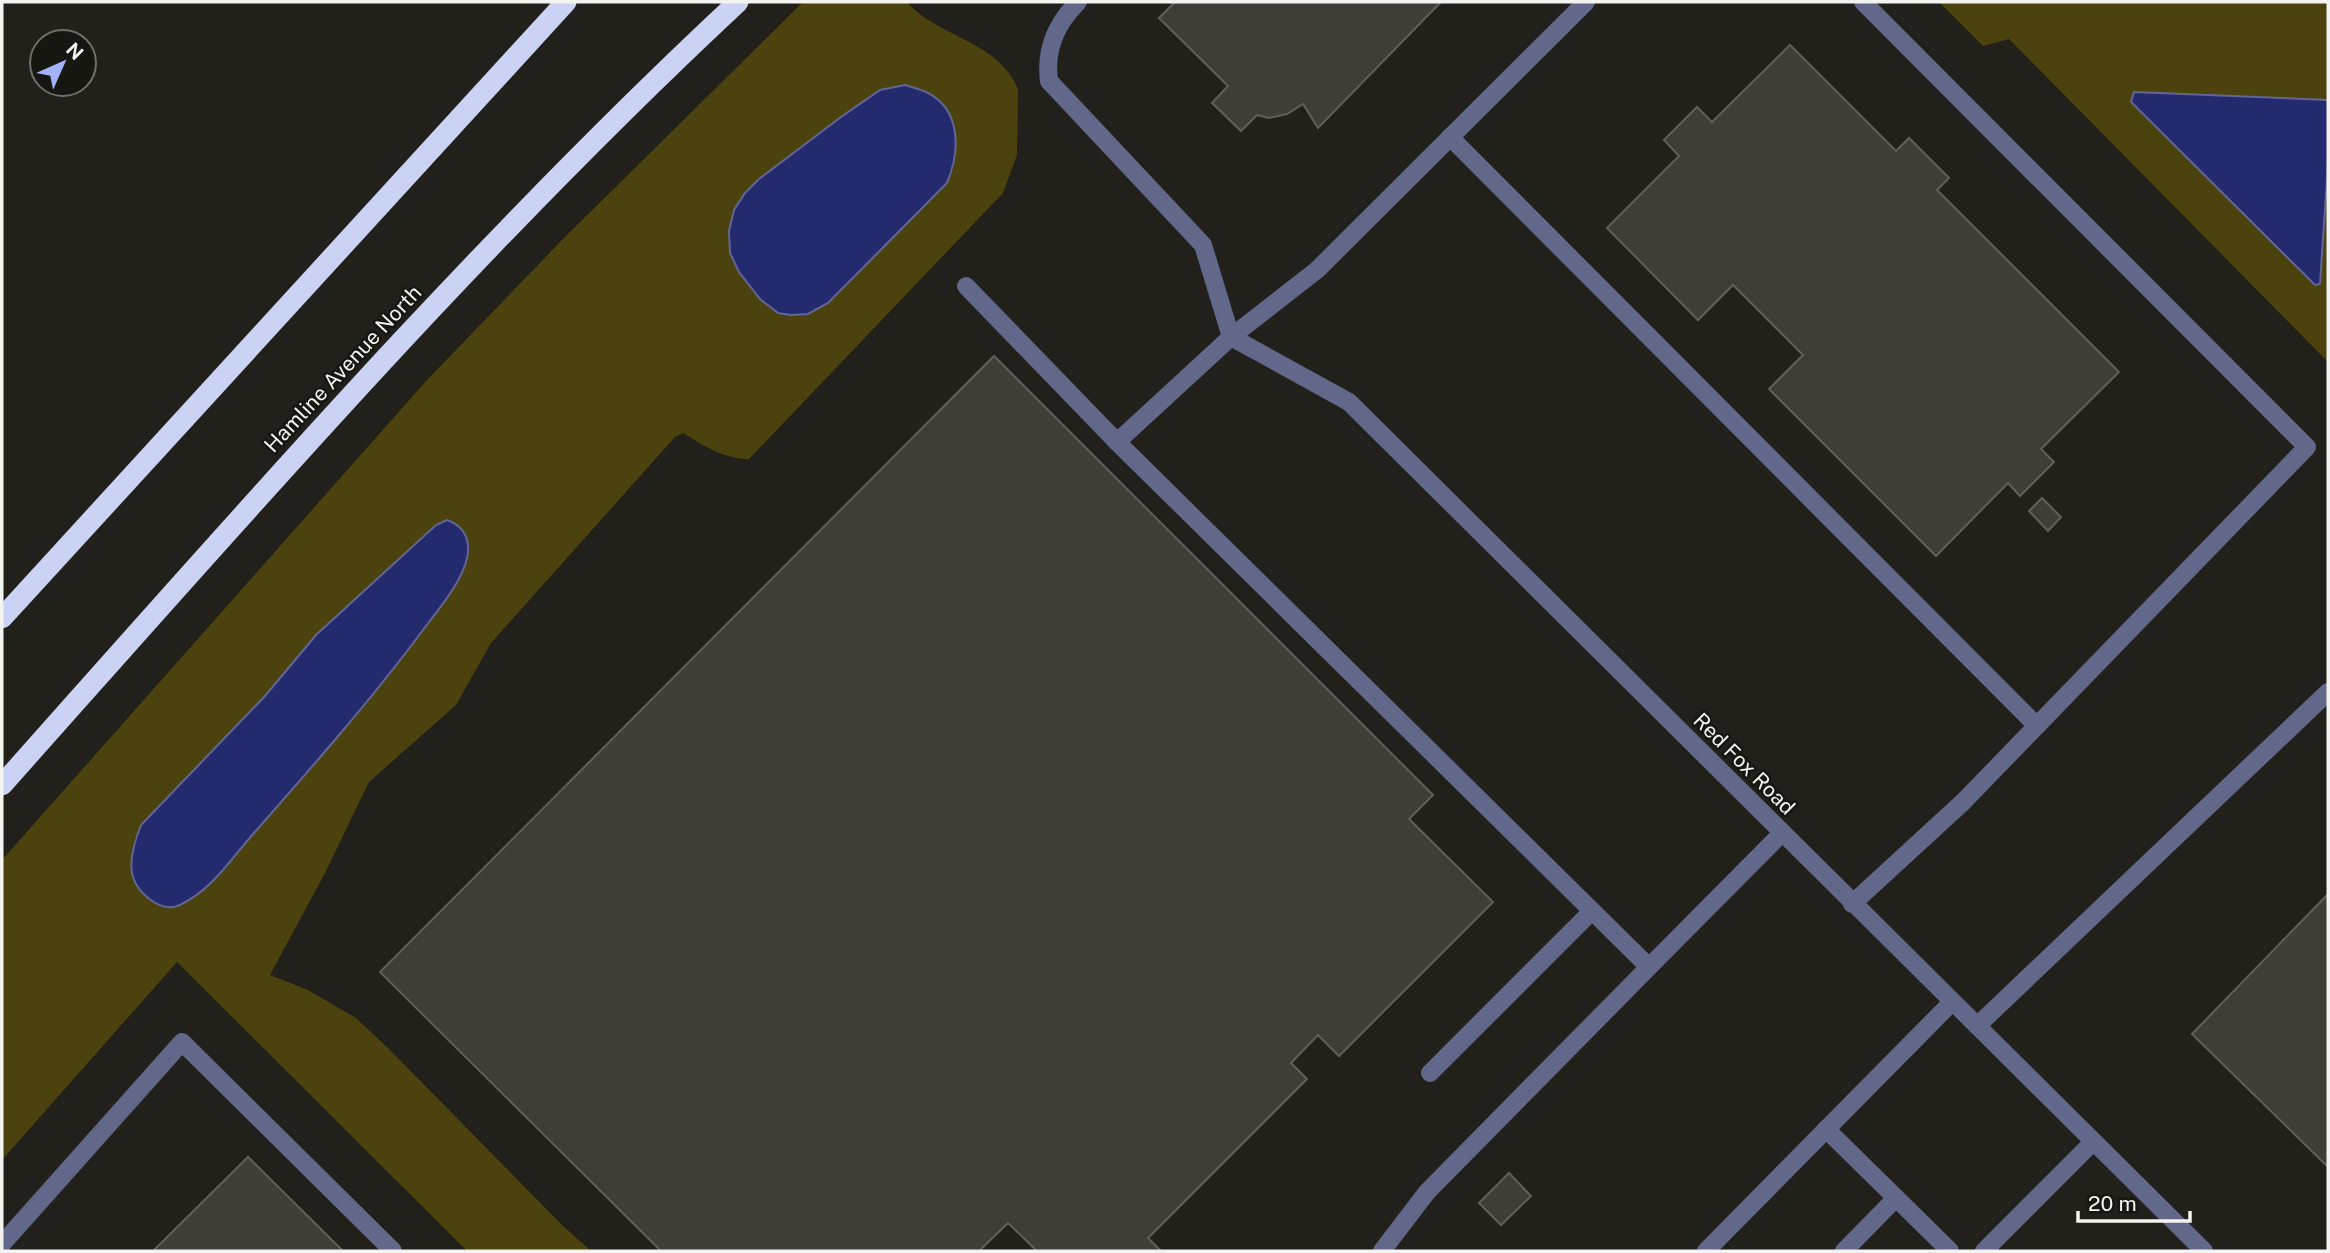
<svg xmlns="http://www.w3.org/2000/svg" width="2330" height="1253" viewBox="0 0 2330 1253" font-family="'Public Sans',sans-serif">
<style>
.green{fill:#4c420d;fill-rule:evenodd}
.water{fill:#242a6e;stroke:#626695;stroke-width:2}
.building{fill:#3e3d38;stroke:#605f5a;stroke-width:2}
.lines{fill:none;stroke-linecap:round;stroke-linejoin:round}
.lane{stroke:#616889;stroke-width:18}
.street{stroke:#616889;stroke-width:18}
.highway{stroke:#cad3f4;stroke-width:21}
.labels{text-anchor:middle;stroke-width:5;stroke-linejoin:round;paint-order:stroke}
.street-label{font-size:21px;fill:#f3f3f0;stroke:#171712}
</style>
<rect width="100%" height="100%" fill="#21201b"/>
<g class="green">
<path d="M803,2H907C937,37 999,41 1018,89L1017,155L1003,193L749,459C724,459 704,446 683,433L675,437L491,643L456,705L369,782L325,873L270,975L308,990L356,1018L388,1048L562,1225L591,1251H467L177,962L2,1160V860L427,380L563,239ZM954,167L947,183L828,302L778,313L760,299L739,272ZM448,596L406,653L308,772L133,857L135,839L141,825L265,696Z"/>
<polygon points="1939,2 2328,2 2328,100 2324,98 2320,283 2328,164 2328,362 2009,39 1983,46"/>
</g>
<g class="water">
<path d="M905,85C912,87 919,89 926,92C962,109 960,152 947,183L828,303L808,314L791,315L778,313L760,299L739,272L730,253L729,231L734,210L745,193L759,179L841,117L880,90Z"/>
<polygon points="2134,92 2328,100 2328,164 2320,284 2315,285 2131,102"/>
<path d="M447,520C464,526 471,540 467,558C462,582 438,610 423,630C371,700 312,767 254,833C235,854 216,883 192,898C187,901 178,907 173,907C156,909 137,891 133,877C128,861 135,840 141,825L265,696L316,635L436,525Z"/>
</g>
<g class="building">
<polygon points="1175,2 1441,2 1318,128 1303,104 1287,114 1269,118 1257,115 1241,131 1212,103 1228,86 1159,18"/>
<polygon points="1790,45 1896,151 1909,138 1949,178 1937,190 2119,372 2041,449 2054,462 2020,496 2008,483 1936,556 1769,389 1803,355 1733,285 1698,320 1607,228 1679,156 1664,140 1697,107 1712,122"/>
<polygon points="994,356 1433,795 1409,819 1493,902 1339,1056 1318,1035 1291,1063 1307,1079 1148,1238 1161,1251 1037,1251 1008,1223 979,1251 661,1251 380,972"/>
<polygon points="2042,498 2061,517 2048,531 2029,511"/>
<polygon points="2328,894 2328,1167 2192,1034"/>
<polygon points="248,1157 343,1251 153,1251"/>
<polygon points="1509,1173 1531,1196 1501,1225 1479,1203"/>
</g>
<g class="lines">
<g class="lane">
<path d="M1078,2C1055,25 1045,50 1049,81L1203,245L1231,337"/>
<polyline points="1586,2 1317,270 1231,337 1117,442 1649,967 1782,833"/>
<polyline points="1450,137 2037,726"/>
<polyline points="966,286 1117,442"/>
<polyline points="1852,904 1963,802 2307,447 1863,2"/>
<polyline points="1977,1026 2328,692"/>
<polyline points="1430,1073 1592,911"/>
<polyline points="1826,1129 1950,1251"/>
<polyline points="2,1244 182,1042 393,1251"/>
<polyline points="1382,1251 1427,1192 1649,967"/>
<polyline points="1706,1251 1952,1002"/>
<polyline points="1844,1251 1896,1198"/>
<polyline points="1984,1251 2093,1142"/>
</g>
<polyline class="street" points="1231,337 1349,402 2204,1251"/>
<g class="highway">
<polyline points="2,618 566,2"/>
<path d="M2,785C240,518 476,246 738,2"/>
</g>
</g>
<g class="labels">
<g class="street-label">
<text transform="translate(343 369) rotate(-47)" y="7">Hamline Avenue North</text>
<text transform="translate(1744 764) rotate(45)" y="7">Red Fox Road</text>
</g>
</g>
<rect width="2330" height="1253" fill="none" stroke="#f3f3f0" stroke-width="7"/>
<g transform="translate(63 63) rotate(45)"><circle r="33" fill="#171712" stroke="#6f6f6b" stroke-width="2"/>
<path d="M0-5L12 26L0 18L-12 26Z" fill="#a2b2fd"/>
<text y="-10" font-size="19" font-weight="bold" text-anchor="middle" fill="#f3f3f0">N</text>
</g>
<path d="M2078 1211v10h112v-10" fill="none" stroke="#f3f3f0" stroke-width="3.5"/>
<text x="2088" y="1211" font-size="21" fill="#f3f3f0" stroke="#171712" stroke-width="5" paint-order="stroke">20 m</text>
</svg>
